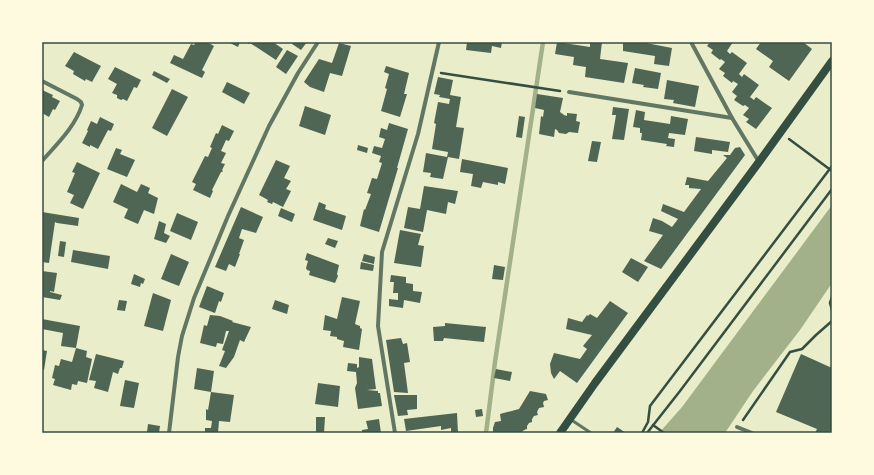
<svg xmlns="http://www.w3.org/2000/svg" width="874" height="475" viewBox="0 0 874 475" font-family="'Nunito Sans',sans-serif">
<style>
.water{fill:#a3b18a}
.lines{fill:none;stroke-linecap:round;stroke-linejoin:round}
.stream{stroke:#a3b18a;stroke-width:4.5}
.building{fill:#4f6655}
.path{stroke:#344e41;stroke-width:2.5}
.service{stroke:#617663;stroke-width:3}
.minor{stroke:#617663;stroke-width:4}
.secondary{stroke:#344e41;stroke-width:8}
.neatline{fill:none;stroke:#344e41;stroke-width:1.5}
</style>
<rect width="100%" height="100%" fill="#e9edc9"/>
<polygon class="water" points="832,205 832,283 800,330 753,391 725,433 659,433 682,407"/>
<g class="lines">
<polyline class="stream" points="486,433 495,362 543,42"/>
</g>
<g class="building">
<polygon points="196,42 207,42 214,46 202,70 205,72 202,78 170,63 174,55 183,59 191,44 194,45"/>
<polygon points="228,42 240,42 238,47"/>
<polygon points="246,42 273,42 283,49 276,60 250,43 249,44"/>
<polygon points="293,42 307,42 301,50 292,44"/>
<polygon points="467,42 502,42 501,48 492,46 491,53 466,50"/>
<polygon points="557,42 590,47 590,42 602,42 600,59 628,63 624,83 585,77 586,67 573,65 574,57 555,54"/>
<polygon points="623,42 641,42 672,48 669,66 654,64 655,56 623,51"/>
<polygon points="710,42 733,42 727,51 730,54 732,52 747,63 739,74 742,77 744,74 759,85 750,97 754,100 756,97 772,108 756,129 746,122 749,119 743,115 749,108 745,105 743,106 734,100 737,96 732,92 738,84 733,81 732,83 723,76 725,73 719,69 725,62 721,59 720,60 711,53 713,50 707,46"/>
<polygon points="761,42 803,42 812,49 789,81 769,67 773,61 756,49"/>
<polygon points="339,43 351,46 342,76 330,73 324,92 310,87 304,82 319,59 332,63"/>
<polygon points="287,50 298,56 286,74 276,67"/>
<polygon points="74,52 101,66 92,82 86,79 85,81 73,74 74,71 65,66"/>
<polygon points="386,66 409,73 404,94 407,94 400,117 381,111 387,89 385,88 389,74 384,72"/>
<polygon points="115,67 141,80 137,88 134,87 127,101 123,99 121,100 117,98 117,95 112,93 117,84 108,79"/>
<polygon points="635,68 661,73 658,89 643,87 644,85 632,83"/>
<polygon points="154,71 170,79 167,83 152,75"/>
<polygon points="438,77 453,80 450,95 461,97 456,127 464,128 459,159 448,157 443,179 430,177 431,173 423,172 426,153 447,157 448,152 432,149 436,124 434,123 438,102 449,104 450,99 439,97 440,95 434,94"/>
<polygon points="667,80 699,86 695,107 673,103 674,100 664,99"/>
<polygon points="227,82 250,93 244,104 222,92"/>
<polygon points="172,89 188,97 167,136 152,128"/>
<polygon points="42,90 53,95 52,97 60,101 55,110 53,109 49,117 42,113"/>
<polygon points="537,94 563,98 560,112 564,115 567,116 567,113 577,114 576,121 580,122 578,133 569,132 566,134 559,133 557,130 555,129 554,137 539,134 541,116 543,117 544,110 535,108"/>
<polygon points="305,106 331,115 325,135 299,126"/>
<polygon points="613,107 629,109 624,140 612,139 616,115 612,115"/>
<polygon points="636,110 645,112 644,120 670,124 671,116 688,119 685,135 669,133 668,138 675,139 674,147 666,146 667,144 641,140 642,133 640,133 640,128 633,127"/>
<polygon points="519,116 525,117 522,138 516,137"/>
<polygon points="100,117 114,124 111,131 108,130 98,149 90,145 90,147 82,143 88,131 87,130 91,121 97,124"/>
<polygon points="389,123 408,129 397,168 398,168 379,232 360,226 364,209 365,210 371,194 367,193 372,178 377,179 382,163 379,162 381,156 372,153 374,146 382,148 385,139 379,137 381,128 387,130"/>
<polygon points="222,125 234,131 229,141 226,140 221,151 226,153 221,163 225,164 222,170 223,171 222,172 221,172 212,190 213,191 210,198 193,190 196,184 192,182 205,156 208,157 212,148 210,147 216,133 218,134"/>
<polygon points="696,137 730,142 728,152 712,150 712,154 694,151"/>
<polygon points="592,141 601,142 597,162 588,161"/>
<polygon points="358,145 368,148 367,153 357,150"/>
<polygon points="740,147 745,155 661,269 644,261 663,235 649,231 653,218 662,221 672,227 678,219 661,211 663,204 684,212 701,189 689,188 689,185 685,185 687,177 708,181 727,158 723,155 730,155 735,148"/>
<polygon points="116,148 122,150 120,154 135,160 127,177 107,169"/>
<polygon points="462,159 508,168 505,184 498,182 498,185 483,182 481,188 471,186 473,174 460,172"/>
<polygon points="276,160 290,166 284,178 291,181 286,189 291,191 283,207 273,202 272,204 267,202 268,200 259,195"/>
<polygon points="77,162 100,173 83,209 70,203 74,195 67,192 75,173 72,172"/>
<polygon points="121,184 137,192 141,184 150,188 148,193 158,198 154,214 144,210 138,224 124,218 128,209 113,202"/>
<polygon points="424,186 458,191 455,204 448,202 446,214 427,210 423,232 404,228 408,207 420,209"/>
<polygon points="319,202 326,205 325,209 346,216 342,230 313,220"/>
<polygon points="241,207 263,217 256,233 242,229 239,238 244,240 239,254 240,254 235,267 229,264 226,271 215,267"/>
<polygon points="281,208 295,214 292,222 278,216"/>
<polygon points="42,212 79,218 78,226 57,223 55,222 49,263 42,262"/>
<polygon points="177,213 198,222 191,240 170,231"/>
<polygon points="159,221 166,224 164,233 170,236 166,243 154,239"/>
<polygon points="400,230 421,234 418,245 424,246 421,267 394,263"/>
<polygon points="328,238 338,241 335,248 325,244"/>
<polygon points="60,241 66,242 64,257 58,256"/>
<polygon points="73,250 110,256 108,269 71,262"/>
<polygon points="307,253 339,265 337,274 338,276 335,283 309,275 310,271 307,270 306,268 308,261 305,260"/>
<polygon points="171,254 189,262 179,286 161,279"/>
<polygon points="364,254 375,257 374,264 362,261"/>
<polygon points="631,258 648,267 638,282 622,272"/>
<polygon points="361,262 374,265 373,271 360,269"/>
<polygon points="494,265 505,267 503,280 492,279"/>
<polygon points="42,271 57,273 54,292 50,291 50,292 62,295 60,300 42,297"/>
<polygon points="134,274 145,279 143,284 141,283 140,287 131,284"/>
<polygon points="391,275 406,277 406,283 413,284 413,291 422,292 420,303 404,300 403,308 389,306 389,299 398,300 398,293 393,293 394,282 390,282"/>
<polygon points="207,286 224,293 221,302 219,301 215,313 199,307"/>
<polygon points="153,293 171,300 163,331 144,326"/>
<polygon points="342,297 360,301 355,324 360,326 360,328 362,329 359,350 343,347 344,341 337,339 337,337 330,336 331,331 323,330 325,315 337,319"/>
<polygon points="119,300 127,301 125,311 117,310"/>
<polygon points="275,300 289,305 287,314 272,309"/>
<polygon points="610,301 628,313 577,383 560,371 554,379 551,373 550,364 554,353 580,359 587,349 583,346 592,335 566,329 568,318 582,322 587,315 588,316 590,314 597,318"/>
<polygon points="210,315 220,316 233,321 232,322 251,327 244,342 240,340 234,357 226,368 219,366 225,351 222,350 229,331 226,331 223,344 217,343 216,347 200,343 204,325 207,326"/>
<polygon points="42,319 80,326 76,348 61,346 63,333 42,329"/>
<polygon points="445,323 486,327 484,342 444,338 443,341 434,341 433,327 445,326"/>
<polygon points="401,338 403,344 407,343 410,362 404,363 408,393 394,392 386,340"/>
<polygon points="76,348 87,351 86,357 92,359 87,383 78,381 77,385 72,384 71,390 53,385 55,379 52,378 55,365 59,366 61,359 72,362"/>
<polygon points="42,350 47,351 44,370 42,369"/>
<polygon points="96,354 124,361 122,368 120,368 118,374 113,372 108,392 94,388 96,381 89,380"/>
<polygon points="801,354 832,368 832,433 815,433 817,429 776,412"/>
<polygon points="359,357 372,359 376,389 367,390 378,391 378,393 380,393 382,406 358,409 355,388 357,383 356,372 347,371 348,363 357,364 357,368 359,367"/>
<polygon points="197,368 214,371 211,392 194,389"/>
<polygon points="496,369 512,372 510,381 494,378"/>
<polygon points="125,380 139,383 134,408 120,406"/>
<polygon points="318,383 340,386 338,407 315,404"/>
<polygon points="530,391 546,394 548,400 544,401 543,403 544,407 539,408 537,412 538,415 534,416 532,419 532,422 529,423 527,426 527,429 524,430 522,432 518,433 493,433 493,428 495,422 501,421 500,414 519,409"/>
<polygon points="211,392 234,395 230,422 219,421 218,433 205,433 205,428 211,428 212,421 206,420 206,409 208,410"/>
<polygon points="394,395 417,395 417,409 407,410 408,415 398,416"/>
<polygon points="482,409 483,416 476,417 475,410"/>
<polygon points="457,413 458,433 451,433 451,428 441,430 441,426 406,431 404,419"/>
<polygon points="316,417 325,417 324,433 316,433"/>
<polygon points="379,419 381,433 362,433 362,430 368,429 366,421"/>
<polygon points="148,424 160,426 159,433 147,432"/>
<polygon points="617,427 626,433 613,433"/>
</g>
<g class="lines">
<g class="path">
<polyline points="441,73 560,91"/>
<polyline points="789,139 832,171"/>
<polyline points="832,297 830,303 832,310"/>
<polyline points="743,420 790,352 802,349 816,335 832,321"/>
<polyline points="653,425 664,433"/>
<polyline points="642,433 648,422 650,406 832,166"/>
<polyline points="647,433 680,391 832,189"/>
</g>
<polyline class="service" points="570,419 591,433"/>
<g class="minor">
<polyline points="691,42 732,118 759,162"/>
<path d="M42,81L77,99L81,102L82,105C75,127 57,144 42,161"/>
<polyline points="569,92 732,118"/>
<polyline points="737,427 752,433"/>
<polyline points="169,433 178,357 182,336 194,298 228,216 269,126 298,73 318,42"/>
<polyline points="395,433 378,326 382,252 418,134 439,42"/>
</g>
<polyline class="secondary" points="560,433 595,383 759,162 832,61"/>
</g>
<rect width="874" height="475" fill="none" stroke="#fefae0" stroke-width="86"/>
<rect x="43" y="43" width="788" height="389" class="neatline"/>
</svg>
